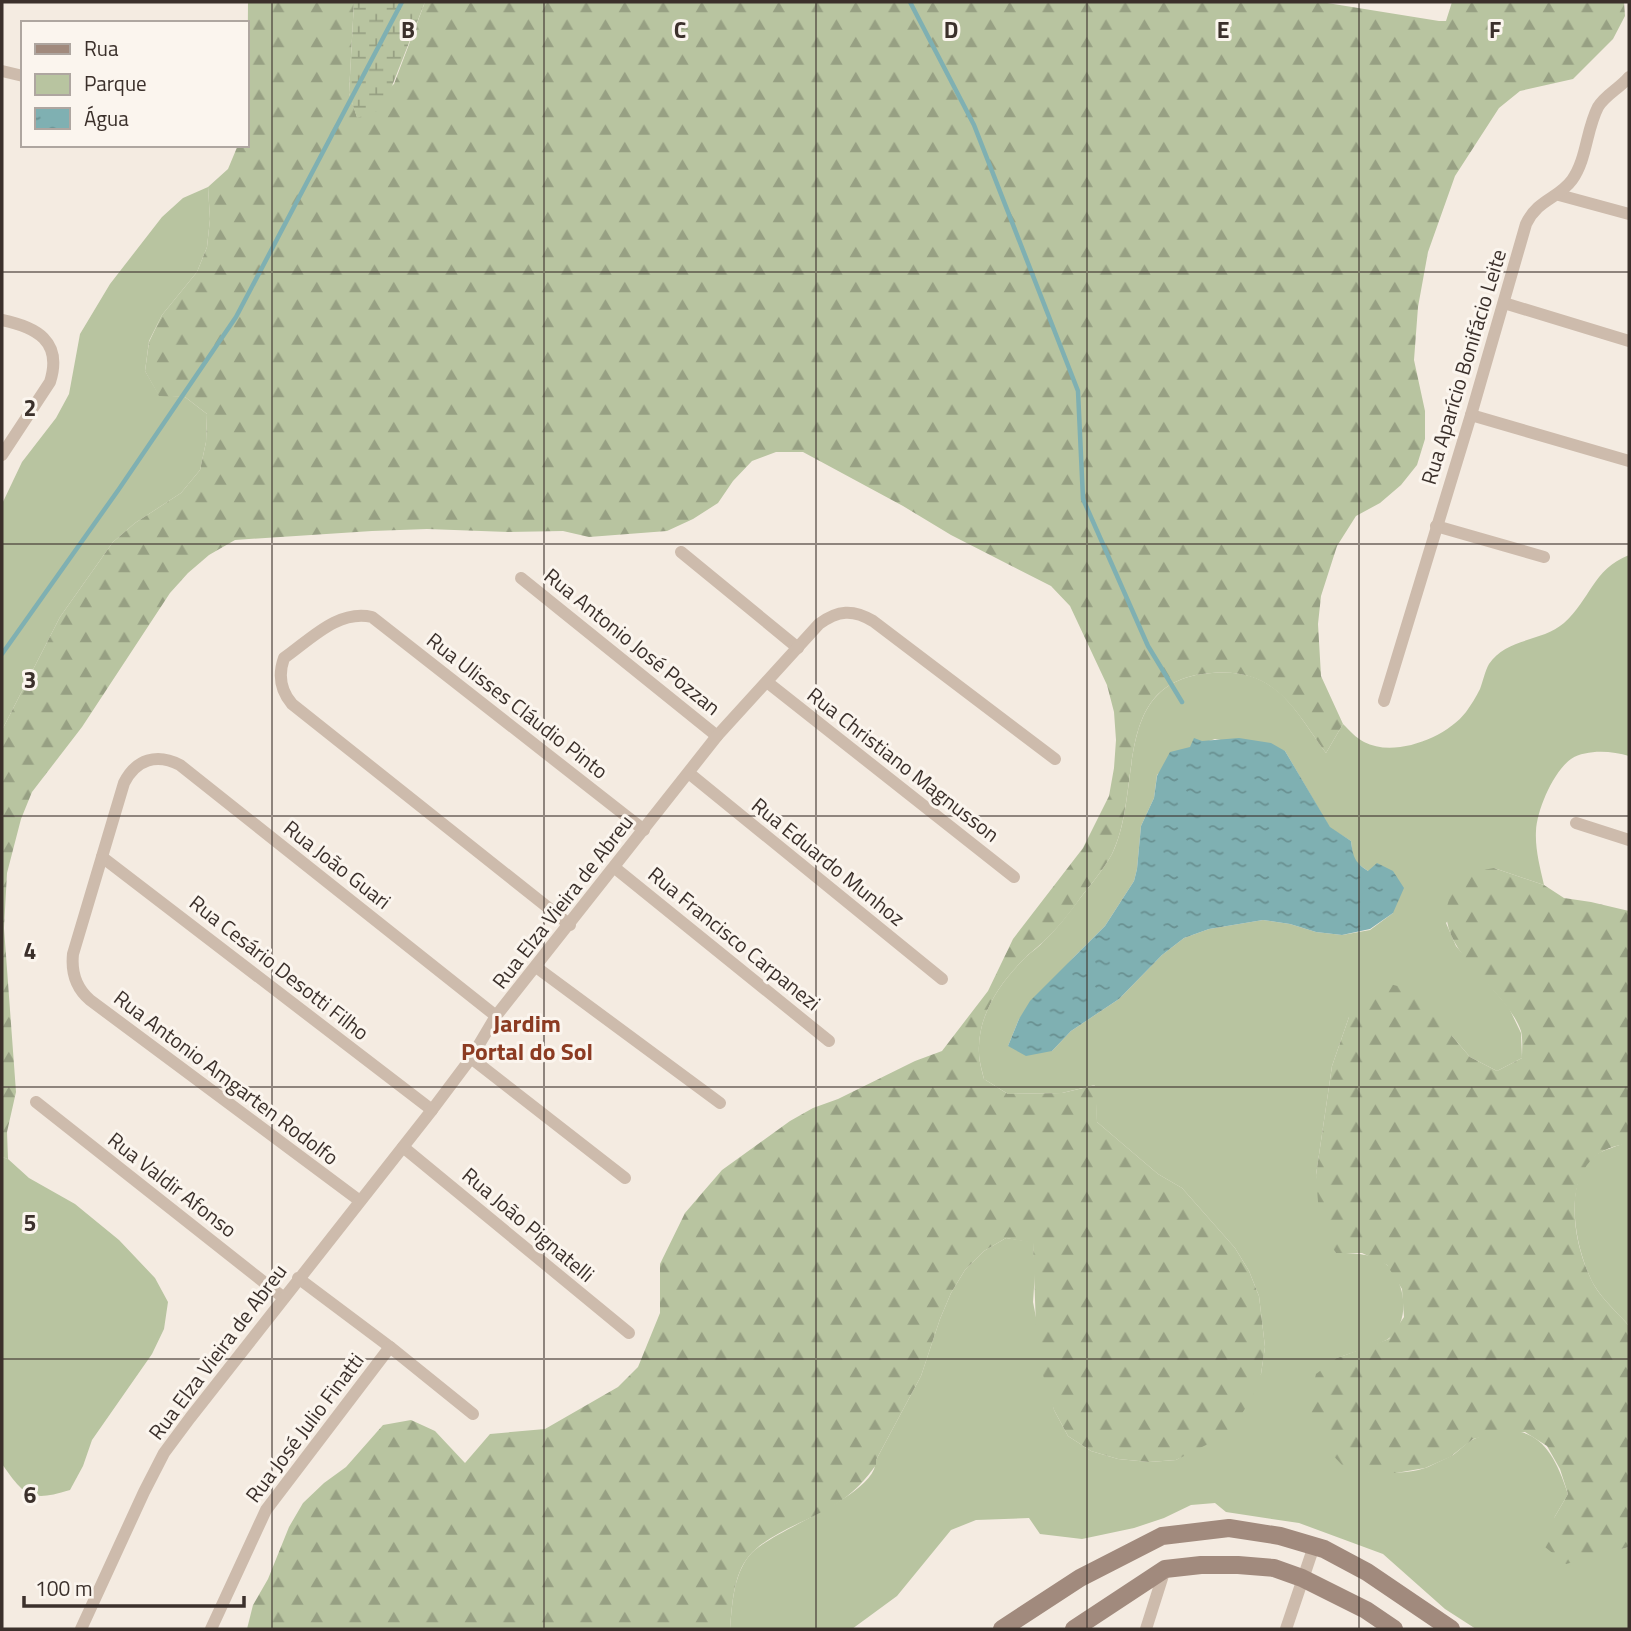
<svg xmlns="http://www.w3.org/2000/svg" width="1631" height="1631" viewBox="0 0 1631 1631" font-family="'Titillium Web',sans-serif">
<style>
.green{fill:#b8c4a0;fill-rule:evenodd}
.forest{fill:url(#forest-firs)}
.wetland{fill:url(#wetland-marsh)}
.water{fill:url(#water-ripples)}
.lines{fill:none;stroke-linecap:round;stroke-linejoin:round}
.stream{stroke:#7fb0b2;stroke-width:4.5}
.street{stroke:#cdbbac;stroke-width:12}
.secondary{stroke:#a18a7d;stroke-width:18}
.grid{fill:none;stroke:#3b302b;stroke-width:2;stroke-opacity:0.55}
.labels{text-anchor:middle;stroke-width:6;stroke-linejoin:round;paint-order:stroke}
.street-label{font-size:21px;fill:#3b302b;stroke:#fbf5ee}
.quarter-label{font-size:24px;font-weight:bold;fill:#8c3b22;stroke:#fbf5ee}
.grid-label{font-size:23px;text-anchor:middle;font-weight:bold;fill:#3b302b;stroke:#fbf5ee;stroke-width:6;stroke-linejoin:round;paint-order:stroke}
</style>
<defs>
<pattern id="forest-firs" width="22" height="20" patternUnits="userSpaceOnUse" patternTransform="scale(1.75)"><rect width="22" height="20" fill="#b8c4a0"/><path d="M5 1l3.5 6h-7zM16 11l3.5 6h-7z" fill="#97a083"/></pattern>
<pattern id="wetland-marsh" width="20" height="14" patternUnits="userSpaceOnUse" patternTransform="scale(1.75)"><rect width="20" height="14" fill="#b8c4a0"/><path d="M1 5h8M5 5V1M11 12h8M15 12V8" fill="none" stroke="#97a083"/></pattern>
<pattern id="water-ripples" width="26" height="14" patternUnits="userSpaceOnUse" patternTransform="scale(1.75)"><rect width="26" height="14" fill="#7fb0b2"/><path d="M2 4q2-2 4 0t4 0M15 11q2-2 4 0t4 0" fill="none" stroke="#699091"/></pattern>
</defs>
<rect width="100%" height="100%" fill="#f4ebe1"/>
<g class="green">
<polygon points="208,187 210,219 207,247 197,272 162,315 149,341 145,371 159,395 185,397 207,414 206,442 200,470 181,493 135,523 113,542 60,617 2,730 2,504 22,462 56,418 69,394 80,334 110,284 162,217 183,198"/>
<path d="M1629,555V756C1612,751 1587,749 1571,759C1553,772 1537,810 1536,831C1535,849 1540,867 1544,885L1494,868L1446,923L1456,946L1509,1008L1521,1033L1522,1058L1497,1071L1470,1057L1452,1036L1349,1017L1332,1066L1316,1175L1336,1253C1353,1253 1375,1253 1388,1266C1406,1284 1411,1322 1388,1339C1381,1344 1348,1354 1337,1358L1369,1473C1388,1473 1410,1474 1428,1467C1436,1463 1445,1459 1453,1455C1460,1450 1467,1442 1474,1439C1531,1416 1552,1444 1568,1494L1554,1518L1621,1549L1629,1547V1629H1476L1445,1609L1383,1554L1299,1523L1226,1512L1215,1503L1191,1505L1164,1518L1134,1528L1082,1539L1040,1534L1029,1518L976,1520L951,1530L897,1596L852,1629H730C732,1606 733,1576 749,1556C772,1528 876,1498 876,1460L921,1376L940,1319L951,1293L965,1270L984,1251L1006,1238L1033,1242L1035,1273L1033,1302L1054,1410L1068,1436L1091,1451L1118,1459L1149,1462L1176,1460L1193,1450L1261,1374L1265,1347L1259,1296L1249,1271L1235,1248L1182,1188L1158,1174L1097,1122L1095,1085L1062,1093L1008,1094L984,1079C982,1070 979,1061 979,1053C977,1017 999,984 1023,960C1029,953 1037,949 1043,942C1057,929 1069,913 1081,897C1091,884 1104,869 1112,854C1144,789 1109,680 1212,673C1277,668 1293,708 1326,753L1343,724C1349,730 1356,738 1364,742C1394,758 1446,738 1466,712C1471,705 1476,697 1480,689C1483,681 1485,671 1489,664C1506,638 1542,642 1564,623C1591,599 1592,570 1629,555ZM1215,739L1285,751L1330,828L1351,841L1353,857L1358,864L1368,871L1393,913L1370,930L1342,935L1316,932L1290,924L1263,920L1209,929L1184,938L1162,955L1119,999L1071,1031L1052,1051L1008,1046L1019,1019L1074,957L1105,926L1134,881L1137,869L1141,826L1154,798L1157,775L1191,747Z"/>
<path d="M1622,1144H1629V1326C1618,1313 1603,1300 1594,1285C1576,1253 1560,1179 1597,1154C1604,1150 1614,1147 1622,1144Z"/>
<path d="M2,1157L8,1159L29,1178L75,1204L119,1240L155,1278L168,1302L164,1329L152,1354L92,1440L83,1466L70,1490C31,1502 25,1497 2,1464Z"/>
</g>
<g class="forest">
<path d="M248,2H354L349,93L357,117L394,84L425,2H1321L1439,21H1446L1452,2H1624L1625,16L1613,39L1573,79L1520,91L1499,108L1455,176L1428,252L1418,307L1414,360L1425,411V439L1417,465L1401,485L1380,503L1356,516L1337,546L1321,596L1318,624L1321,676L1343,724L1326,753C1294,709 1276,668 1212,673C1109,680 1144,788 1112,854C1104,869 1091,884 1081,897C1070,913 1057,929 1043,942C1037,948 1029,953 1023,960C999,984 977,1017 979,1053C979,1061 982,1071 984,1079L1008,1094L1062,1093L1096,1085L1097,1122L1158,1174L1182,1188L1235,1248L1249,1271L1259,1296L1265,1347L1261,1374L1252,1398L1237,1421L1218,1439L1176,1460L1149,1462L1118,1459L1091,1451L1068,1436L1054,1410L1037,1356L1033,1243L1006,1238L984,1251L965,1270L951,1293L940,1319L921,1376L876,1460V1465C866,1479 856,1490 842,1500C816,1519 770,1531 749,1556C733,1575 732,1606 730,1629H247L253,1605L268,1579L289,1527L303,1503L324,1483L346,1467L383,1425L411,1420L435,1431L465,1463L490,1434L545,1429L618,1387L638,1367L660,1313V1264L685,1213L703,1192L722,1170L790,1121L813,1108L838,1099L915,1061L942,1051L988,991L1013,939L1083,848L1109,796L1114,768L1116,740L1114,712L1107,685L1070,606L1051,586L951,535L903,506L803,452H776L752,461L733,481L718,503L693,519L667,531L589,537L563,531L508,532L427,529L372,531L235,540L209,555L188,573L170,593L82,727L32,792L21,819L7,873L4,928L16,1092L7,1132L8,1159L2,1157V730L60,617L113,542L135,523L181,493L200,470L206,442L207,414L185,397L159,396L145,371L149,342L162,315L197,272L207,247L210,219L208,187L228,169L238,145H247Z"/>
<path d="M1494,868L1544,885L1564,898L1591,902L1629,911V1144C1557,1149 1569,1239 1594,1285C1602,1299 1618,1313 1629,1326V1547L1566,1564L1545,1547L1554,1518L1568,1494L1560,1469L1547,1446L1525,1432L1499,1433L1473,1439L1450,1457L1425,1468L1396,1473H1369L1343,1466L1325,1447L1312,1425L1310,1399L1316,1374L1337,1358L1389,1339L1404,1317L1402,1289L1387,1265L1362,1253H1336L1320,1228L1316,1175L1332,1066L1349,1017L1366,996L1390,984L1416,991L1436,1012L1452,1036L1470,1057L1497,1071L1522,1058C1522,1050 1523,1039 1521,1031C1506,987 1427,947 1451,894C1454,887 1462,880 1467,873Z"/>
</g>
<polygon class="wetland" points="354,2 425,2 383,109 357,118 349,93"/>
<path class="water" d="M1194,738L1202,741L1239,738L1271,743L1285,751L1330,827L1351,841C1353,856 1354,862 1368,871L1377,863L1393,871L1404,888L1393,913L1370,929L1342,935L1316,932L1290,924L1263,920L1209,929L1184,938L1162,955L1119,999L1071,1031L1052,1051L1026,1056L1008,1046L1019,1019L1030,1001L1105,926L1134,881L1137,869L1141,826L1154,798L1157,776L1170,752L1190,747Z"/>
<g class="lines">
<g class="stream">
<polyline points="910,2 974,125 1078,391 1083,499 1148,646 1182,702"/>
<polyline points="2,654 119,489 236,317 402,2"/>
</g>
<g class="street">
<polyline points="2,71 23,76"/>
<polyline points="1559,195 1629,214"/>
<polyline points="1504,303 1629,341"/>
<path d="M2,320C36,327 63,341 50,382L2,455"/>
<polyline points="1471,415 1629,461"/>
<polyline points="1436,526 1544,557"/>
<polyline points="681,552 798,648"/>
<polyline points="521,578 717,736"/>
<polyline points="767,682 1014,877"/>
<path d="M1384,701L1471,415L1526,224C1538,199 1558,199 1572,180C1587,159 1586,130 1598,107C1605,95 1620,88 1629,77"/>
<polyline points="690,774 942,979"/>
<polyline points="1576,823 1629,840"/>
<polyline points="102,857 432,1110"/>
<polyline points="615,868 829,1041"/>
<path d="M570,925L292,704C280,690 278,675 284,658C310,640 338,609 372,617L644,830"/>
<polyline points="536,967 720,1103"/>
<polyline points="471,1058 625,1178"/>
<polyline points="36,1102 284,1298"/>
<polyline points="403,1147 629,1333"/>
<path d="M360,1201L90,1000C76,988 71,973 73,954L124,783C136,759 157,753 180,765L496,1016"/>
<polyline points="298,1278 390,1347 473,1414"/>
<path d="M81,1629L144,1492L164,1453L190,1418L432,1110L471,1058L496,1016L717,736L819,624C838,610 853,609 873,621L1055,759"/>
<polyline points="211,1629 266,1510 390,1347"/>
<polyline points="1146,1629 1165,1569"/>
<polyline points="1286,1629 1314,1546"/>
</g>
<g class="secondary">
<polyline points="1002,1629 1080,1578 1162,1536 1229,1528 1280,1536 1324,1549 1367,1572 1451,1629"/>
<polyline points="1074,1629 1165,1569 1201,1565 1238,1565 1274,1568 1302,1578 1366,1610 1394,1629"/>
</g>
</g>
<path class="grid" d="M272,2V1629M544,2V1629M816,2V1629M1087,2V1629M1359,2V1629M2,272H1629M2,544H1629M2,816H1629M2,1087H1629M2,1359H1629"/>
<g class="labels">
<g class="street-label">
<text transform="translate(1464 367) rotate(-73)" y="7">Rua Aparício Bonifácio Leite</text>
<text transform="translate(632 642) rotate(39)" y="7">Rua Antonio José Pozzan</text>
<text transform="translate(517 706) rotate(38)" y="7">Rua Ulisses Cláudio Pinto</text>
<text transform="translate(903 765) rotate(38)" y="7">Rua Christiano Magnusson</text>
<text transform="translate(828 862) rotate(39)" y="7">Rua Eduardo Munhoz</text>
<text transform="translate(337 865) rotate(38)" y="7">Rua João Guari</text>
<text transform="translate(563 902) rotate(-52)" y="7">Rua Elza Vieira de Abreu</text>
<text transform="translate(734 939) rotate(39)" y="7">Rua Francisco Carpanezi</text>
<text transform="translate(279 968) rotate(38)" y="7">Rua Cesário Desotti Filho</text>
<text transform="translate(226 1078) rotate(37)" y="7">Rua Antonio Amgarten Rodolfo</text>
<text transform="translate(172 1185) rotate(38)" y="7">Rua Valdir Afonso</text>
<text transform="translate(528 1225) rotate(40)" y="7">Rua João Pignatelli</text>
<text transform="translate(218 1352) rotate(-53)" y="7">Rua Elza Vieira de Abreu</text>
<text transform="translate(305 1428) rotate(-53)" y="7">Rua José Julio Finatti</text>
</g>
<g class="quarter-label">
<text x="527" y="1032">Jardim<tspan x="527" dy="28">Portal do Sol</tspan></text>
</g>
</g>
<g class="grid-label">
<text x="408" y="38">B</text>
<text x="680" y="38">C</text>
<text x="951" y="38">D</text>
<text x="1223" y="38">E</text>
<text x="1495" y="38">F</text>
<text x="30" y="416">2</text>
<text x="30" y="688">3</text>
<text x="30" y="959">4</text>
<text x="30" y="1231">5</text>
<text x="30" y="1503">6</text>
</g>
<rect width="1631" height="1631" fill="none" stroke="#3b302b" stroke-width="7"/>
<rect x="21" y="21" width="228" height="126" fill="#fbf5ee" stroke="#aea6a0" stroke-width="2"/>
<rect x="35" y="44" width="35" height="10" fill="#a18a7d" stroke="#aea6a0" stroke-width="2"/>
<text x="84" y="56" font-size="21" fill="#3b302b">Rua</text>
<rect x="35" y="74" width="35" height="21" fill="#b8c4a0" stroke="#aea6a0" stroke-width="2"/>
<text x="84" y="91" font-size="21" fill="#3b302b">Parque</text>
<rect x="35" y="108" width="35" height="21" fill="url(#water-ripples)" stroke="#aea6a0" stroke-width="2"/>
<text x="84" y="126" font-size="21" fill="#3b302b">Água</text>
<path d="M24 1596v10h220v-10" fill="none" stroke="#3b302b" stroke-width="3.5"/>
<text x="35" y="1596" font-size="21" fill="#3b302b" stroke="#fbf5ee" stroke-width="5" paint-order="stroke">100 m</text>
</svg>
